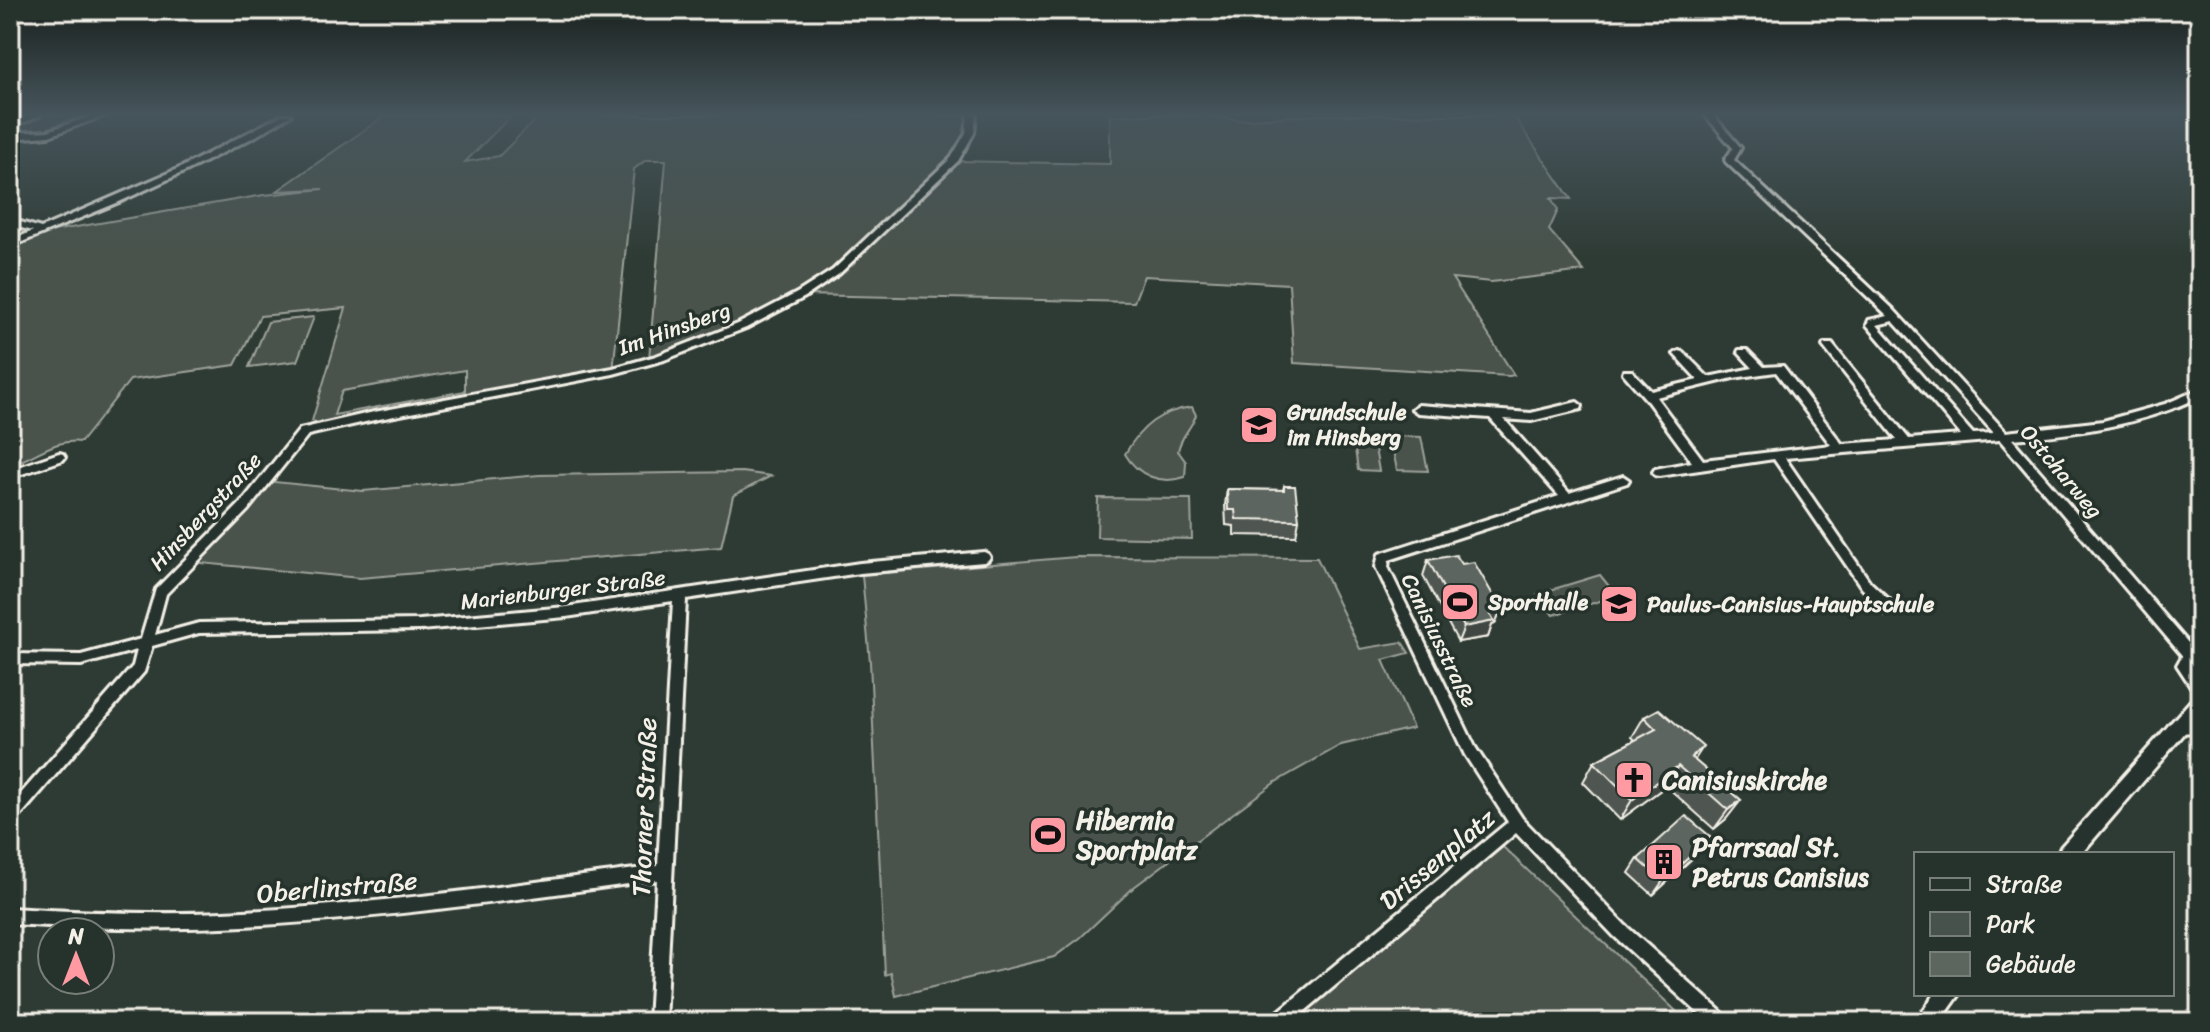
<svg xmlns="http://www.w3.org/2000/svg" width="2210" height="1032" viewBox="0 0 2210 1032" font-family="Sriracha,sans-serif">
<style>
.green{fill:#48524c;stroke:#9ea29a;stroke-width:2;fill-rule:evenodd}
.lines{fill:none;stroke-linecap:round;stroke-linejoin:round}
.street-casing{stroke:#f4f1e8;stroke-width:6}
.secondary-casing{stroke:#f4f1e8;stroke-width:6}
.street{fill:#26332d;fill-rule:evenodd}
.secondary{fill:#26332d;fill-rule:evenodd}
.wall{fill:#4f5751;stroke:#f4f1e8;stroke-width:2}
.shaded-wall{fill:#404742;stroke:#f4f1e8;stroke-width:2}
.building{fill:#5c655e;stroke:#f4f1e8;stroke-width:2}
.labels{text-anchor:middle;stroke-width:7;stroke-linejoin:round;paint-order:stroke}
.street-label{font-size:22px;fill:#f4f1e8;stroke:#26332d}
.poi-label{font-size:22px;font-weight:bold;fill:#f4f1e8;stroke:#26332d;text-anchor:start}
.near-poi-label{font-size:26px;font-weight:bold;fill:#f4f1e8;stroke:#26332d;text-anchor:start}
.near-street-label{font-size:26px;fill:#f4f1e8;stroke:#26332d}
</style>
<rect width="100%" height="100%" fill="#2e3b34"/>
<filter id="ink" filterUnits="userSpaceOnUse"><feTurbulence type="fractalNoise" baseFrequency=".0125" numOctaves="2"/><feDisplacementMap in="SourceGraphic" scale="16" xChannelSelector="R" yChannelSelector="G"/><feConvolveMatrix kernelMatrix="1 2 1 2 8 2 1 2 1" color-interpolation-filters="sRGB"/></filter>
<g filter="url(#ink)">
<g class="green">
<polygon points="40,115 85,115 48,128 48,132 10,134 10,126"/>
<path d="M386,115H512L465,162L499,156L540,115H972L971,128L955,161L1110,164V115H1206L1239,120L1314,115H1513L1571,199L1551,198L1558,210L1549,230L1584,271L1491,282L1452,278L1514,375L1509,376L1294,363L1289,284L1144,276L1134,302L802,295L742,326L649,359L666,160H646L634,169L613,371L330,426L312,421L346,308L260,316L235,365L130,380L81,442C54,438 35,458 10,465V247L41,233L264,195L323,189L277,191ZM465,370V391L334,415L342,391Z"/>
<polygon points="314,317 297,361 249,367 268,322"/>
<path d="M1192,407L1196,415C1191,429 1180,437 1178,451L1186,462L1185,477C1161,485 1138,476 1125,454C1141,426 1160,411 1192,407Z"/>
<polygon points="1390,436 1421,437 1428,471 1397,470"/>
<polygon points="1354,442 1374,443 1379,471 1358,470"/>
<polygon points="742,472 771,476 733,496 721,547 360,578 190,562 265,481 363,491 539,475"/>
<polygon points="1098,498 1191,499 1192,539 1097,537"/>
<polygon points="1076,557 1317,558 1360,649 1402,642 1409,653 1383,660 1413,728 1341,745 1274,783 1134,887 1080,938 1054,957 896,996 891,973 885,975 870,662 862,575"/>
<polygon points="1600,575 1617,596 1553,615 1537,594"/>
<polygon points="1503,847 1676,1011 1629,1022 1294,1022"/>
</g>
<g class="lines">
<g class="street-casing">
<g id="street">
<polygon points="31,115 41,115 10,128 10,122"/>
<polygon points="95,115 106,115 49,136 10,139 10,133 48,131"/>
<polygon points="282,115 291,115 256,136 188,170 119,202 10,247 10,241 33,231 10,225 10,219 41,228 182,167"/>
<path d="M968,115H976L974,133L958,161L839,274L805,297L746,328L664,360L613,374L374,420L308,435L248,510L166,594L155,635L199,623L420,620L566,607L860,563L984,552L988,554L990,557L988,560L984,562L860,573L686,599L665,1022H649L657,880C513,900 368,921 222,927C152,930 81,928 10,924V908C81,912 152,915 223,912C369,906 513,885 658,866L673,601L566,617L420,630L199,633L152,646L144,672L15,822L10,824V806L133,666L137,650L81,665L10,664V654L81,655L141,639L156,589L240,504L300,429L374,412L613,368L656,356L738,324L797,293L833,270L951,158L966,133Z"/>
<path d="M1705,115H1713L1741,148L1734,160L1893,309L2006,432L2103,421L2165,404L2200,389V397C2140,425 2078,434 2012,439L2196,652L2198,656L2196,660L2191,661L2186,660L2000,440L1785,458L1870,582L1896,606L1897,610L1896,614H1886L1862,588L1774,459L1659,476L1655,475L1653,472L1655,469L1692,462L1645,398L1623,373L1624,371H1632L1651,391L1698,380L1674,354L1679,351L1683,352L1708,377L1753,368L1738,352L1739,350H1747L1764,367L1783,366L1842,444L1897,440L1823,346L1824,344H1832L1909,439L1961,435L1867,325L1869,320L1888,316L1726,162L1725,160L1733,148ZM1893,321L1994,433L1973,434L1877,325ZM1776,372L1831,445L1703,460L1656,397L1733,378Z"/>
<polygon points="1577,402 1582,406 1581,409 1531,421 1504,419 1569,493 1623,476 1629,480 1627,483 1389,560 1388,567 1475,747 1522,818 1626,926 1726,1016 1728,1022 1708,1022 1614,936 1516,833 1292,1022 1271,1022 1273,1016 1508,822 1465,755 1376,567 1379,554 1559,496 1490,418 1418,413 1412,409 1418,405 1531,413"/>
<polygon points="59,453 63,454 65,457 63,460 10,478 10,470"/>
<polygon points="2200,720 2200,732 2175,733 2170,731 2168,727 2170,723"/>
</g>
</g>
<g class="secondary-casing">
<g id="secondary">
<polygon points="2200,647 2200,661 2195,664 2200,671 2200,693 2194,691 2177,665 2185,651"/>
<polygon points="2200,694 2200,715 2081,854 2058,854 2061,847 2194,697"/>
<polygon points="1935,994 1960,994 1940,1022 1915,1022"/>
</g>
</g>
<use href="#street" class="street"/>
<use href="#secondary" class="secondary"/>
</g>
<g class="wall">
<polygon points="1284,486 1299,520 1296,536 1234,535 1234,526 1226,525 1225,505 1227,489 1283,490"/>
<polygon points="1428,560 1462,564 1501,609 1495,624 1492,625 1488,637 1458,642 1423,576"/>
<polygon points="1644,717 1741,800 1726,819 1714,829 1666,786 1620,820 1583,782 1594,762 1635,740 1632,737"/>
<polygon points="1700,851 1653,895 1629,873 1638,859"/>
</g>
<g class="shaded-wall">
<polygon points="1501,609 1495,624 1492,625 1488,637 1458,642 1464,627 1488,611"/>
<polygon points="1703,747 1690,767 1691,757"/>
<polygon points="1678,766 1666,786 1620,820 1632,800"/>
<polygon points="1741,800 1726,819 1714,829 1728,810"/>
<polygon points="1711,837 1700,851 1653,895 1663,881"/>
<polygon points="10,965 20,971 10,986"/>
</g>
<g class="building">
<polygon points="1284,486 1295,486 1299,520 1236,519 1235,510 1228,510 1227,489 1284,490"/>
<polygon points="1456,555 1462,564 1474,562 1501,609 1488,611 1494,621 1464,627 1428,560"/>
<polygon points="1659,709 1703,747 1691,757 1741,800 1728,810 1678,766 1632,800 1594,762 1656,729 1644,717"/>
<polygon points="1686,816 1711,837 1663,881 1638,859"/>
</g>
</g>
<linearGradient id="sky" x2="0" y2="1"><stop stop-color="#19201d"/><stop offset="0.44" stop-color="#46555c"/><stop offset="1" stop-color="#46555c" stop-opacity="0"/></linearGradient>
<rect width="2210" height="259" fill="url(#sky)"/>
<defs>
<g id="school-square" transform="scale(2)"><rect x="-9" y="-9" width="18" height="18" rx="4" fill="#ff9aa2" stroke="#26332d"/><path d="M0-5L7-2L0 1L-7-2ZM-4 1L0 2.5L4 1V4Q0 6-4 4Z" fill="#111"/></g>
<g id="stadium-square" transform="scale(2)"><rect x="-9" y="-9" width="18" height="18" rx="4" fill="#ff9aa2" stroke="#26332d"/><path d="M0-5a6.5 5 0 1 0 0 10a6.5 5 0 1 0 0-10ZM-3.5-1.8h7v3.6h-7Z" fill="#111"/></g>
<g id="church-square" transform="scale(2)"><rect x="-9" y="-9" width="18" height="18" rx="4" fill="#ff9aa2" stroke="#26332d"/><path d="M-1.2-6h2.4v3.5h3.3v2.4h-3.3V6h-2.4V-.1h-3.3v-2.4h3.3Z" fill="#111"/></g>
<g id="building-square" transform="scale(2)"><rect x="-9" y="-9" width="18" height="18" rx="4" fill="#ff9aa2" stroke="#26332d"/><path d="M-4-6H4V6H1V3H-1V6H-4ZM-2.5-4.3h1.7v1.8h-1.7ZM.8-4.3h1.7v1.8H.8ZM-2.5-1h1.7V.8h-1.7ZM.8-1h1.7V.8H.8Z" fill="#111"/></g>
</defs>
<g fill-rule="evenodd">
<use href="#school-square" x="1259" y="425"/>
<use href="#stadium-square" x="1460" y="602"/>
<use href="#school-square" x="1619" y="604"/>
<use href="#church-square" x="1634" y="780"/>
<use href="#stadium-square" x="1048" y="835"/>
<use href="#building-square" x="1664" y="862"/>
</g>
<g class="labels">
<g class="street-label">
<text transform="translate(674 328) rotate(-20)" y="8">Im Hinsberg</text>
<text transform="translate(2062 471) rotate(50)" y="8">Ostcharweg</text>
<text transform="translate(205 511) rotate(-47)" y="8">Hinsbergstraße</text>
<text transform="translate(563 589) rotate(-7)" y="8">Marienburger Straße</text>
<text transform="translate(1440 640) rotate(64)" y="8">Canisiusstraße</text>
</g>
<g class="poi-label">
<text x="1287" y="420">Grundschule<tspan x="1287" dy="25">im Hinsberg</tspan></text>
<text x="1488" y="610">Sporthalle</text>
<text x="1647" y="612">Paulus-Canisius-Hauptschule</text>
</g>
<g class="near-poi-label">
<text x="1662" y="789">Canisiuskirche</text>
<text x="1076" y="829">Hibernia<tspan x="1076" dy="30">Sportplatz</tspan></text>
<text x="1692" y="856">Pfarrsaal St.<tspan x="1692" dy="30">Petrus Canisius</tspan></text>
</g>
<g class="near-street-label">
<text transform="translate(644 807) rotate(-88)" y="9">Thorner Straße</text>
<text transform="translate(1437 859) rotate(-40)" y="9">Drissenplatz</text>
<text transform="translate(337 887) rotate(-5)" y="9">Oberlinstraße</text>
</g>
</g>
<rect width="2210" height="1032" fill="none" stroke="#26332d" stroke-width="40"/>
<rect x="20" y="20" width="2170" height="992" fill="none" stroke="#f4f1e8" stroke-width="3" filter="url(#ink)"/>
<rect x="1914" y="852" width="260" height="144" fill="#26332d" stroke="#787f78" stroke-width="2"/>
<rect x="1930" y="878" width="40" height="12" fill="#26332d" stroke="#787f78" stroke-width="2"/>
<text x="1986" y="892" font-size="24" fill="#f4f1e8">Straße</text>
<rect x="1930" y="912" width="40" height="24" fill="#48524c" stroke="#787f78" stroke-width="2"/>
<text x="1986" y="932" font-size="24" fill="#f4f1e8">Park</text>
<rect x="1930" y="952" width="40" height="24" fill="#5c655e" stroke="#787f78" stroke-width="2"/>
<text x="1986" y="972" font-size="24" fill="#f4f1e8">Gebäude</text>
<g transform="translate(76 956)"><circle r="38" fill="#26332d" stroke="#787f78" stroke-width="2"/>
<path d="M0-6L14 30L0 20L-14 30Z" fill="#ff9aa2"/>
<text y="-12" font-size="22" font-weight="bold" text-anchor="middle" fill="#f4f1e8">N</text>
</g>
</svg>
